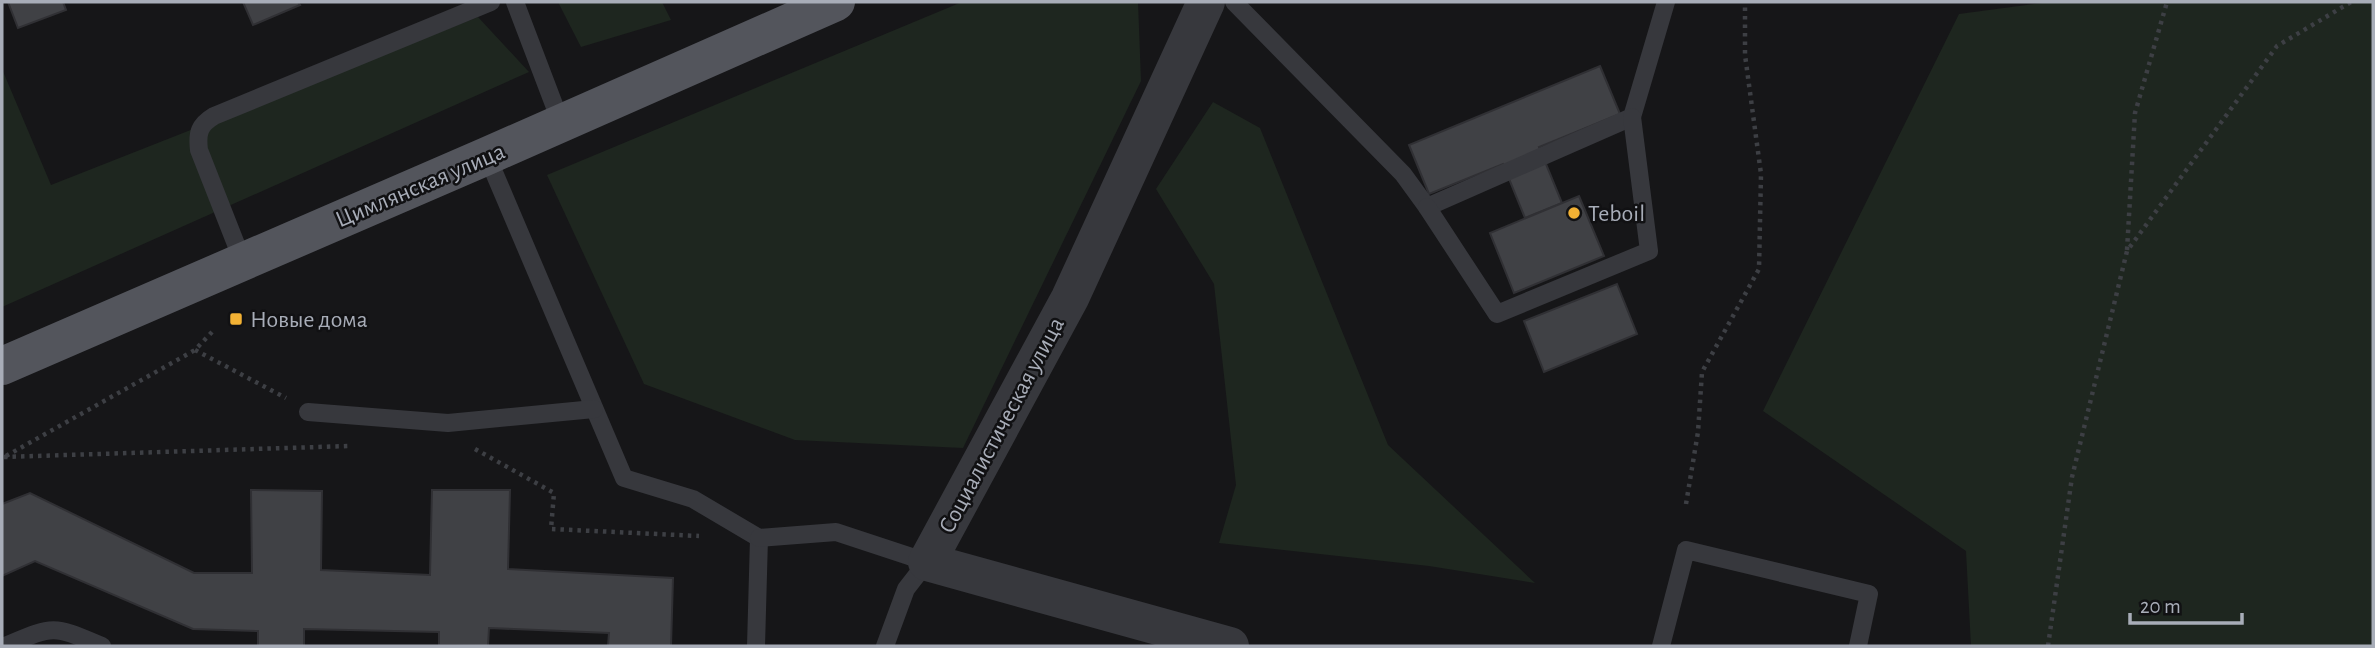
<svg xmlns="http://www.w3.org/2000/svg" width="2375" height="648" viewBox="0 0 2375 648" font-family="'Alegreya Sans',sans-serif">
<style>
.green{fill:#1e261f}
.building{fill:#404145;stroke:#303034;stroke-width:2}
.lines{fill:none;stroke-linecap:round;stroke-linejoin:round}
.path{stroke:#3d3f44;stroke-width:4.5;stroke-dasharray:3.5 5;stroke-linecap:butt}
.service{stroke:#37383d;stroke-width:18}
.tertiary{stroke:#37383d;stroke-width:38}
.primary{stroke:#53555c;stroke-width:38}
.poi-dot{fill:#f2b134;stroke:#111113;stroke-width:2.5}
.labels{text-anchor:middle;stroke-width:5;stroke-linejoin:round;paint-order:stroke}
.street-label{font-size:24px;fill:#a8adb8;stroke:#111113}
.poi-label{font-size:24px;fill:#a8adb8;stroke:#111113;text-anchor:start}
</style>
<rect width="100%" height="100%" fill="#161618"/>
<g class="green">
<polygon points="558,2 662,2 671,20 581,47"/>
<polygon points="962,2 1138,2 1141,81 963,448 795,440 644,384 547,175"/>
<polygon points="2050,2 2373,2 2373,646 1971,646 1966,551 1763,411 1959,14"/>
<polygon points="478,17 529,72 2,307 2,69 51,185"/>
<polygon points="1213,102 1260,128 1388,445 1535,583 1429,566 1219,543 1236,485 1214,284 1156,189"/>
</g>
<g class="building">
<polygon points="8,2 63,2 66,10 18,28"/>
<polygon points="243,2 298,2 300,5 253,25"/>
<polygon points="1600,66 1620,114 1539,147 1562,203 1525,218 1503,164 1429,194 1409,145"/>
<polygon points="1579,196 1604,256 1514,293 1490,233"/>
<polygon points="1617,284 1637,334 1544,372 1524,321"/>
<polygon points="251,490 322,491 321,570 430,575 432,490 510,490 508,569 673,578 671,646 608,646 609,633 489,628 488,646 439,645 439,632 304,629 304,646 258,646 258,631 193,629 35,561 2,576 2,504 30,493 194,573 252,573"/>
</g>
<g class="lines">
<g class="path">
<polyline points="2127,250 2135,113 2167,2"/>
<polyline points="195,350 286,398"/>
<polyline points="475,449 554,493 551,529 699,536"/>
<polyline points="6,456 195,350 212,332"/>
<polyline points="4,457 349,446"/>
<polyline points="1686,504 1698,432 1702,372 1759,269 1761,174 1745,55 1745,2"/>
<polyline points="2048,646 2072,477 2127,251 2277,46 2351,2"/>
</g>
<g class="service">
<polyline points="515,2 561,123"/>
<polyline points="1234,2 1403,174 1427,207 1632,117 1666,2"/>
<polyline points="487,156 624,478 693,499 759,538 756,646"/>
<polyline points="1427,207 1497,314 1649,251 1632,117"/>
<path d="M243,262L199,150C197,133 199,125 214,116L491,2"/>
<polyline points="308,412 448,423 594,409"/>
<polyline points="759,538 836,532 927,562 906,589 885,646"/>
<path d="M5,646C55,625 52,625 102,646"/>
<polyline points="1661,646 1686,550 1869,594 1858,646"/>
</g>
<polyline class="tertiary" points="1206,2 1070,298 927,562 1230,646"/>
<polyline class="primary" points="2,366 487,156 836,2"/>
</g>
<g class="poi-dot">
<circle cx="1574" cy="213" r="7"/>
<rect x="229" y="312" width="14" height="14" rx="3.5"/>
</g>
<g class="labels">
<g class="street-label">
<text transform="translate(420 185) rotate(-23)" y="8">Цимлянская улица</text>
<text transform="translate(1001 425) rotate(-62)" y="8">Социалистическая улица</text>
</g>
<g class="poi-label">
<text x="1588" y="221">Teboil</text>
<text x="250" y="327">Новые дома</text>
</g>
</g>
<rect width="2375" height="648" fill="none" stroke="#a8adb8" stroke-width="7"/>
<path d="M2130 613v10h112v-10" fill="none" stroke="#a8adb8" stroke-width="3.5"/>
<text x="2140" y="613" font-size="21" fill="#a8adb8" stroke="#111113" stroke-width="5" paint-order="stroke">20 m</text>
</svg>
